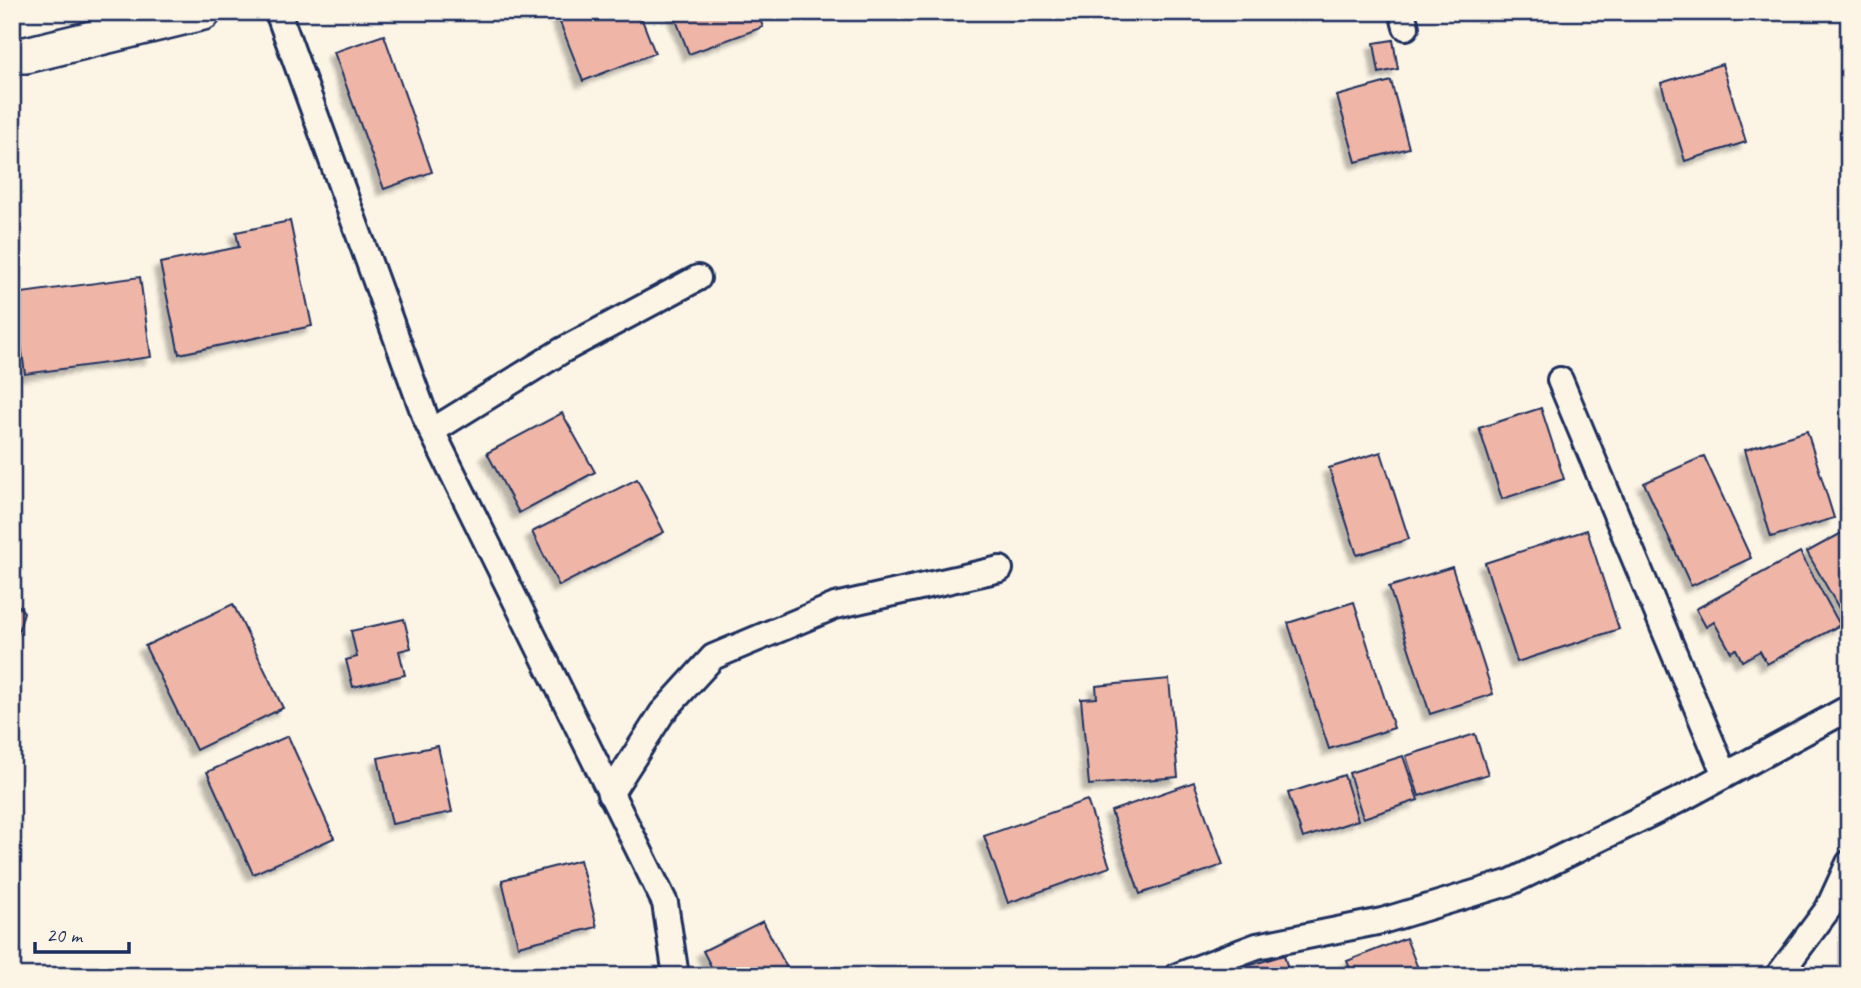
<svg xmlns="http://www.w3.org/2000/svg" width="1861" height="988" viewBox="0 0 1861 988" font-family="Caveat,sans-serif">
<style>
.building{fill:#efb6a7;stroke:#1b2f5e;stroke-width:2;filter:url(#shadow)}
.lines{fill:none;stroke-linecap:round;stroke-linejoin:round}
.minor-casing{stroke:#1b2f5e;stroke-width:30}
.secondary-casing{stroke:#1b2f5e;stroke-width:40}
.minor{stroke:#fcf5e5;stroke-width:24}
.secondary{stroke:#fcf5e5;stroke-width:35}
</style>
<defs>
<filter id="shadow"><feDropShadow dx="-6" dy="6" stdDeviation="2" flood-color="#0004"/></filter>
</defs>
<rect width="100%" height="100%" fill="#fcf5e5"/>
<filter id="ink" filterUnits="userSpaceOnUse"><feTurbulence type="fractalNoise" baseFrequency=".0143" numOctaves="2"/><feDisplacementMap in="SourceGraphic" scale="14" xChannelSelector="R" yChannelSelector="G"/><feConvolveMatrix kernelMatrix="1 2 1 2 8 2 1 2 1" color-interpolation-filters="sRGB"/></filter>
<g filter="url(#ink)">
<g class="building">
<polygon points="556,12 639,12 655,53 583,81"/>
<polygon points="673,12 757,12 763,27 689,54"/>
<polygon points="384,35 432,172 384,189 334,52"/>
<polygon points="1393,40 1398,69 1379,73 1374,43"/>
<polygon points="1722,64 1746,142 1685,161 1661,83"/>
<polygon points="1391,81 1409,148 1356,162 1337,96"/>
<polygon points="290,221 312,326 179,354 160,263 239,247 236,232"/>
<polygon points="140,277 151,357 25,374 14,294"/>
<polygon points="1541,408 1564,479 1502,499 1479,428"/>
<polygon points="562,413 595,472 519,513 487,453"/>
<polygon points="1807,431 1834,518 1771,537 1745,450"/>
<polygon points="1381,452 1409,539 1357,555 1329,468"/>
<polygon points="1704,456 1751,558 1691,586 1644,483"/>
<polygon points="637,479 664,532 559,586 532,532"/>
<polygon points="1849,529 1849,615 1844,617 1807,552"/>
<polygon points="1587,530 1619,629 1517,662 1485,563"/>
<polygon points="1800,552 1840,625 1767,664 1760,651 1742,661 1736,649 1731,652 1714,622 1706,627 1696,609"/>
<polygon points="1452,567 1493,694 1430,714 1389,587"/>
<polygon points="12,598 24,612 12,655"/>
<polygon points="1354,602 1394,728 1329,749 1288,623"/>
<polygon points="233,604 283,708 196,750 145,646"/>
<polygon points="404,619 411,648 399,651 405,675 353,687 346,660 357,657 351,631"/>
<polygon points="1169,679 1178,777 1089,785 1081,699 1097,698 1096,686"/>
<polygon points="1475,734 1488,774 1419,796 1406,756"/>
<polygon points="288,736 334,838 253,874 207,772"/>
<polygon points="438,746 452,812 392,824 378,758"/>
<polygon points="1403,756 1418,800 1363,818 1349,773"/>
<polygon points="1344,775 1358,820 1303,838 1288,793"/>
<polygon points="1194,782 1223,865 1140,894 1111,811"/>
<polygon points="1087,800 1110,867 1008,903 984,836"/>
<polygon points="580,860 597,927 518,946 502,880"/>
<polygon points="763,921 790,974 786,976 716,976 703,951"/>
<polygon points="1406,938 1421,976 1353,976 1347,961"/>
<polygon points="1284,955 1290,976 1221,976 1221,974"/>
</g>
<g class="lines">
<g class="minor-casing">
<g id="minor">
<polyline points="278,12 426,419 665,903 676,976"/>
<polyline points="1402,12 1406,27"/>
<polyline points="1560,380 1725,775"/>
<polyline points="432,431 563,350 698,278"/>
<polyline points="610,794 662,713 713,657 835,606 1000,569"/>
<polyline points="1177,976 1257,946 1382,921 1511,882 1683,798 1849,708"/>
<polyline points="1778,976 1828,909 1849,863"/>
</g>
</g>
<g class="secondary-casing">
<polyline id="secondary" points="12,55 26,55 203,12"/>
</g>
<use href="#minor" class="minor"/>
<use href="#secondary" class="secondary"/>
</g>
</g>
<rect width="1861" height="988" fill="none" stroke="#fcf5e5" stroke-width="42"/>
<rect x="21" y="21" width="1819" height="946" fill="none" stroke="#1b2f5e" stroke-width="2.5" filter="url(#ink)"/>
<path d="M35 942v10h94v-10" fill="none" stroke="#1b2f5e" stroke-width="3.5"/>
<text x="46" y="942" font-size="21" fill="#1b2f5e" stroke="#fcf5e5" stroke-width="5" paint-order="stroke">20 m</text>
</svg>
